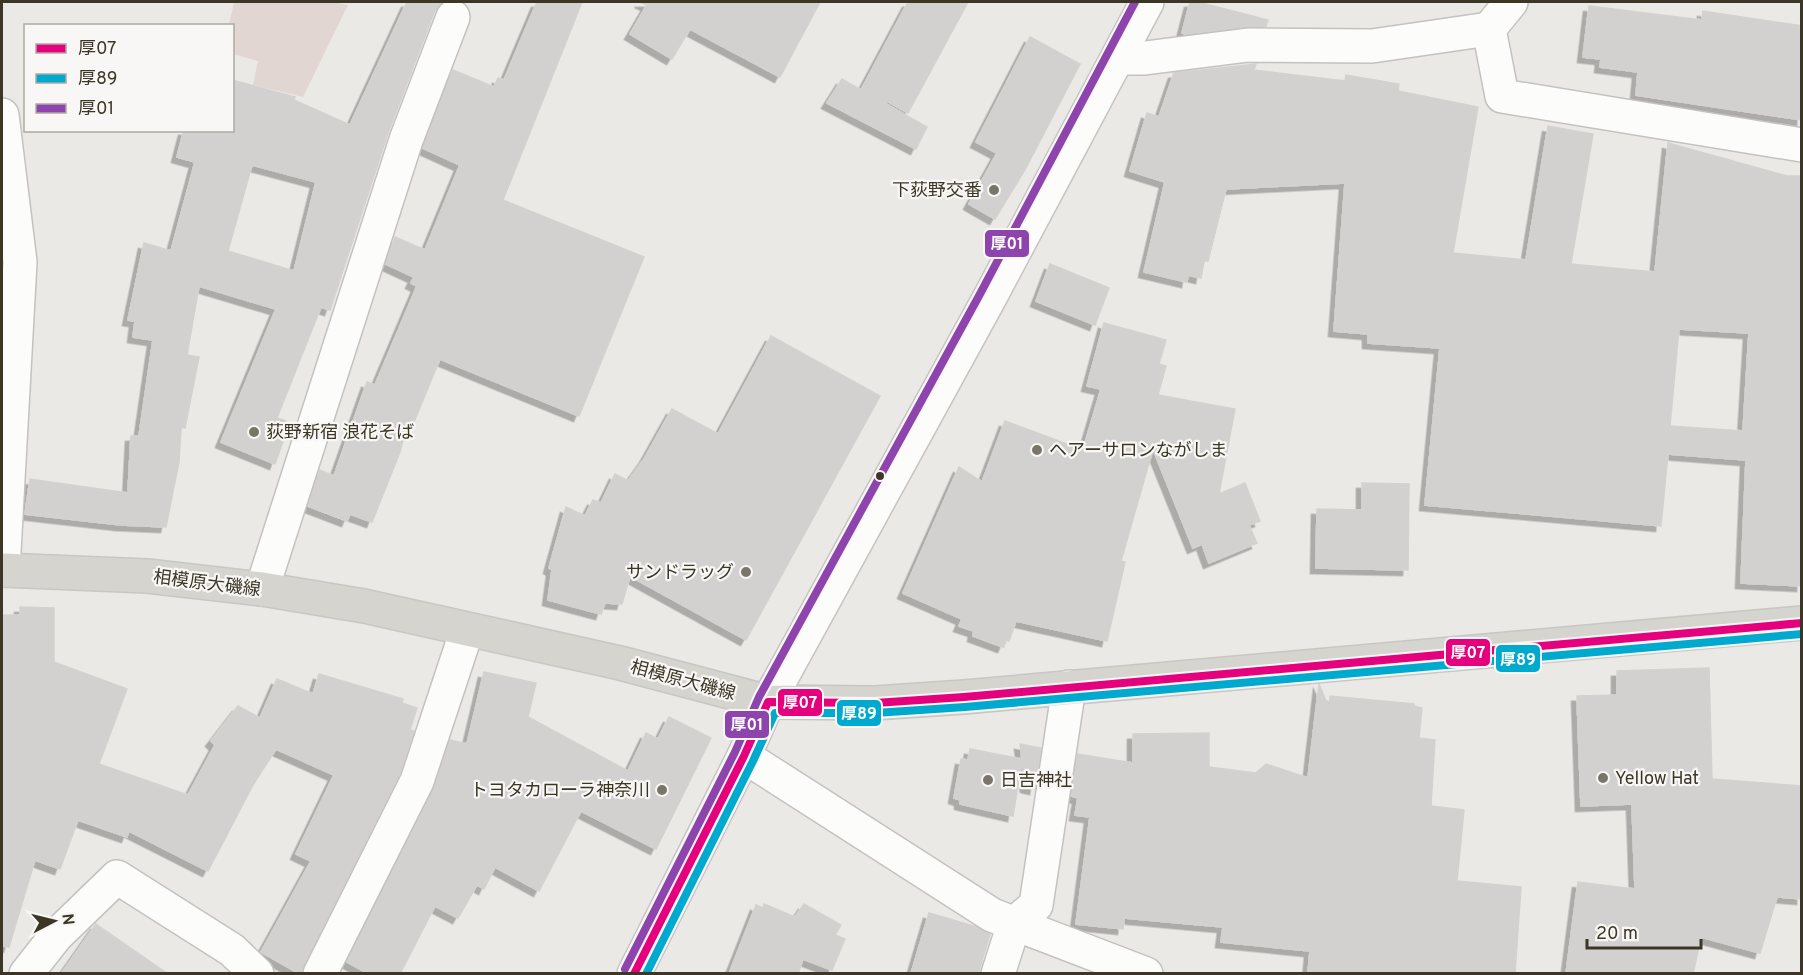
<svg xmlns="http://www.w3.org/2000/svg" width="1803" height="975" viewBox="0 0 1803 975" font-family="Overpass,'Noto Sans JP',sans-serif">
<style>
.green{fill:#e2d6d2}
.building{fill:#d3d1cf;stroke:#d4d2cf;stroke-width:1.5;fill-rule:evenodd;filter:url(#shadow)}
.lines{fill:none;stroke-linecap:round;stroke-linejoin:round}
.street-casing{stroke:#c4c2c0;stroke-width:36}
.secondary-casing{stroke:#c6c4c1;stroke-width:36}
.primary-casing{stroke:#c9c7c3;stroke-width:36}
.street{stroke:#fcfcfb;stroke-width:33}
.secondary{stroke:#fcfcfb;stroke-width:33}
.primary{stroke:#d6d4cf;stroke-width:33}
.bus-1-casing{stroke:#f9f7f5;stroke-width:12}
.bus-2-casing{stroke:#f9f7f5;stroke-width:12}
.bus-3-casing{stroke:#f9f7f5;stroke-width:12}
.bus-1{stroke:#e5007d;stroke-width:8}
.bus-2{stroke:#00a9ce;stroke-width:8}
.bus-3{stroke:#8e44ad;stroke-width:8}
.poi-dot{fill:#797569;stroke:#f9f7f5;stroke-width:2}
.bus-dot{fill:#3c3626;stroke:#f9f7f5;stroke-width:2}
.labels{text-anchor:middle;stroke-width:4.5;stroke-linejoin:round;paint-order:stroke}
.poi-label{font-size:18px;fill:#3c3626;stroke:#f9f7f5;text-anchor:start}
.street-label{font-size:18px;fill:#3c3626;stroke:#f9f7f5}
.line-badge{stroke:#f9f7f5;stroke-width:2}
.badge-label{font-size:16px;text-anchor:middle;font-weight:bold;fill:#fff}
</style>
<defs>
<filter id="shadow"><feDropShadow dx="-5.5" dy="5.5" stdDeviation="0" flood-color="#0004"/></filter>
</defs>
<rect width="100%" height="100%" fill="#ebe9e6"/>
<polygon class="green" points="234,2 333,2 348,5 303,97 253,85 258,61 233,54 232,26 229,25"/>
<g class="building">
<path d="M407,2H443L435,10L388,133L330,310L321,307L277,418L286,421L282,431L286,433L275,464L221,442L276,309L199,286L187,355L199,357L185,428L181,427L179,462L166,527L121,525L25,514L30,479L128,493L131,436H139L153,340L133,337L135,321L128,320L144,243L171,251L195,162L177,157L184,130H232V80L295,97L294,100L350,125ZM252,165L316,182L294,271L228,251Z"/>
<polygon points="537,2 582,2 503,200 644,257 579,416 440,359 409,434 405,432 400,452 372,522 350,514 347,521 308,506 320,470 334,476 367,382 375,385 417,286 411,283 414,277 386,264 395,237 425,250 460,165 423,148 453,70 494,87 498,78 504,80"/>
<polygon points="640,2 820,2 780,77 690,29 672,59 630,34 647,5"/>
<polygon points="908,2 968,2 908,113 887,101 886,104 927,127 916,149 827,103 842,79 861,90"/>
<polygon points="1190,2 1198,2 1268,20 1266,26 1185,34 1182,33"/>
<polygon points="1589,6 1702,20 1703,11 1802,26 1802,120 1636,95 1638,72 1600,67 1601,59 1583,57"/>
<polygon points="1030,37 1080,64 1026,168 995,219 969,204 997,153 976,142"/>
<path d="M1256,64L1254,70L1345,81L1346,75L1399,84L1398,91L1478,107L1453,253L1526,260L1548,126L1593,134L1571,264L1655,272L1668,143L1787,176H1802V586L1741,583L1746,460L1668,454L1661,526L1425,505L1440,348L1368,343V334L1334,331L1345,183L1226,189L1208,261H1204L1201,278L1188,275L1187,282L1144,272L1165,182L1130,171L1147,113L1159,117L1174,73ZM1679,329L1749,333L1743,431L1670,426Z"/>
<polygon points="1050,264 1109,288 1095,325 1036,301"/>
<polygon points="1104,323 1166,340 1159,364 1166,366 1158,395 1235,409 1219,494 1245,483 1260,521 1249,525 1257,543 1209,563 1202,544 1193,548 1153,449 1121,561 1125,562 1107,641 1016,621 1009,641 1006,640 1003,647 973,636 974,631 959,626 962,619 903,593 959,467 982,482 1005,421 1083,450 1101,389 1087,386"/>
<polygon points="771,336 880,396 746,640 630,576 622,604 605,603 601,614 548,600 552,570 549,568 566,507 585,516 593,500 601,503 615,474 628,481 644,459 672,409 718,434"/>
<polygon points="1362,483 1409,484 1408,570 1316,568 1317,509 1362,510"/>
<polygon points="20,607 54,608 54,662 127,689 99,764 188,795 215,745 211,741 238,706 260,718 277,679 313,694 319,674 403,699 402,703 417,708 410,730 414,731 400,774 300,974 261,952 311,861 296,854 334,775 276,749 253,785 208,871 129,831 127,837 78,820 60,869 35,860 9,947 2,946 2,615 20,615"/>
<polygon points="1709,668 1712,779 1802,786 1802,899 1777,897 1760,953 1701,937 1693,974 1566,974 1578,882 1635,889 1632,804 1581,806 1577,696 1617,695 1617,671"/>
<polygon points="484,672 536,683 528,717 628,771 646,733 658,739 669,717 711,738 656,849 581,811 539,891 495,867 484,889 477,885 458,918 435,906 400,974 369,974 347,962 434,789 450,740 467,744"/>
<polygon points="1319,684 1329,708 1330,696 1414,704 1414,706 1422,708 1419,738 1435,740 1431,806 1464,810 1457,881 1521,887 1515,974 1308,974 1310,951 1221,942 1223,927 1124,918 1123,929 1076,924 1090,817 1075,815 1078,798 1071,796 1078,754 1133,763 1133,734 1209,733 1209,767 1256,773 1266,764 1308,778"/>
<polygon points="1020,744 1041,748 1035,789 1026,787 1022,761 1013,816 960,804 960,800 954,798 961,759 968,760 970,749 1022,759"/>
<polygon points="764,904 795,917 804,904 841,925 835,935 845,939 832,970 803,959 798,974 729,974 756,905 763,908"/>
<polygon points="929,913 977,927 990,934 978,974 911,974"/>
<polygon points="96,924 168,974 61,974"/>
</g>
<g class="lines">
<g class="street-casing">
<g id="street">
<polyline points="1489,29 1502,96 1802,145"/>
<polyline points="1118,58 1145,58 1248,45 1372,46 1489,29 1511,2"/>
<polyline points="2,115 20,262 3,570"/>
<polyline points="262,589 406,140 453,17"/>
<polyline points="744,756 992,915 1146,974"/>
<polyline points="26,974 56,936 117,877 232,950 257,974"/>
<polyline points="320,974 417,781 467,630"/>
<polyline points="998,974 1014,924 1036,905 1069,687"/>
</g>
</g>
<g class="secondary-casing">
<polyline id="secondary" points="634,974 744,756 768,702 989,299 1147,2"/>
</g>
<g class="primary-casing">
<polyline id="primary" points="2,570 147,576 262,589 364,606 620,663 768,702 875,703 964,697 1802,623"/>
</g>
<use href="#street" class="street"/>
<use href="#secondary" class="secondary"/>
<use href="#primary" class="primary"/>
<g class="bus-1-casing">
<polyline id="bus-1" points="634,974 744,756 768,702 875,703 964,697 1802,623"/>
</g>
<g class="bus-2-casing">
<polyline id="bus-2" points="646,974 753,761 775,713 875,713 965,707 1802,634"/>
</g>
<g class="bus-3-casing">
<polyline id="bus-3" points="625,969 735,752 759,697 980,294 1135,2"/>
</g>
<use href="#bus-1" class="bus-1"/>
<use href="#bus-2" class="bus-2"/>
<use href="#bus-3" class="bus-3"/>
</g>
<g class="poi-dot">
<circle cx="994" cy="190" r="6"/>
<circle cx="254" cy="432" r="6"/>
<circle cx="1037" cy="450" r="6"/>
<circle cx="746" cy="572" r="6"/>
<circle cx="1603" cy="778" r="6"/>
<circle cx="988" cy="780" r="6"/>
<circle cx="662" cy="790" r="6"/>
</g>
<circle class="bus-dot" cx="880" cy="476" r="5"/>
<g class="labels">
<g class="poi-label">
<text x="982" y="196" text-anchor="end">下荻野交番</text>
<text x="266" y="438">荻野新宿 浪花そば</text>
<text x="1049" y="456">ヘアーサロンながしま</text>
<text x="734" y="578" text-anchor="end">サンドラッグ</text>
<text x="1615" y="784">Yellow Hat</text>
<text x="1000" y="786">日吉神社</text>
<text x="650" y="796" text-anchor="end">トヨタカローラ神奈川</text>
</g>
<g class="street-label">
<text transform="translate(207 583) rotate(7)" y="6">相模原大磯線</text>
<text transform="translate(683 680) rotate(15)" y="6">相模原大磯線</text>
</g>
</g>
<g class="line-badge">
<rect x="984" y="229" width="46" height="29" rx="6" fill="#8e44ad"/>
<rect x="1445" y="638" width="46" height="29" rx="6" fill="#e5007d"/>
<rect x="1495" y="644" width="46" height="29" rx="6" fill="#00a9ce"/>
<rect x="777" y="688" width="46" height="29" rx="6" fill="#e5007d"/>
<rect x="836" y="699" width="46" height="28" rx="6" fill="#00a9ce"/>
<rect x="724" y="710" width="46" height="29" rx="6" fill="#8e44ad"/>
</g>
<g class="badge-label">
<text x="1007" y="249">厚01</text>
<text x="1468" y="658">厚07</text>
<text x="1518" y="665">厚89</text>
<text x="800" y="708">厚07</text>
<text x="859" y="719">厚89</text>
<text x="747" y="730">厚01</text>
</g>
<rect width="1803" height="975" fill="none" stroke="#3c3626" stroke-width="6"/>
<rect x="24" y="24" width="210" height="108" fill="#f9f7f5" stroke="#adaaa2" stroke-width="1.5"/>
<rect x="36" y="44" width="30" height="9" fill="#e5007d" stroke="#adaaa2" stroke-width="1.5"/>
<text x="78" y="54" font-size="18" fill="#3c3626">厚07</text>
<rect x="36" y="74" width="30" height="9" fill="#00a9ce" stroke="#adaaa2" stroke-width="1.5"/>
<text x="78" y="84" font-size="18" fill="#3c3626">厚89</text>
<rect x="36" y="104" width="30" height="9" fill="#8e44ad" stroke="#adaaa2" stroke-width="1.5"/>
<text x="78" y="114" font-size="18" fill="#3c3626">厚01</text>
<g transform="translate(54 921) rotate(83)" stroke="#f9f7f5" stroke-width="4.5" paint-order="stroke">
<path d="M0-4.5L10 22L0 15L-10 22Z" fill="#3c3626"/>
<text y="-9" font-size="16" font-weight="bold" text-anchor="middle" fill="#3c3626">N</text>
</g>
<path d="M1587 939v9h114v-9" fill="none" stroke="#3c3626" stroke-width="3"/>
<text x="1596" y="939" font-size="18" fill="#3c3626" stroke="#f9f7f5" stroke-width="4.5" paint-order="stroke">20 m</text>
</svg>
